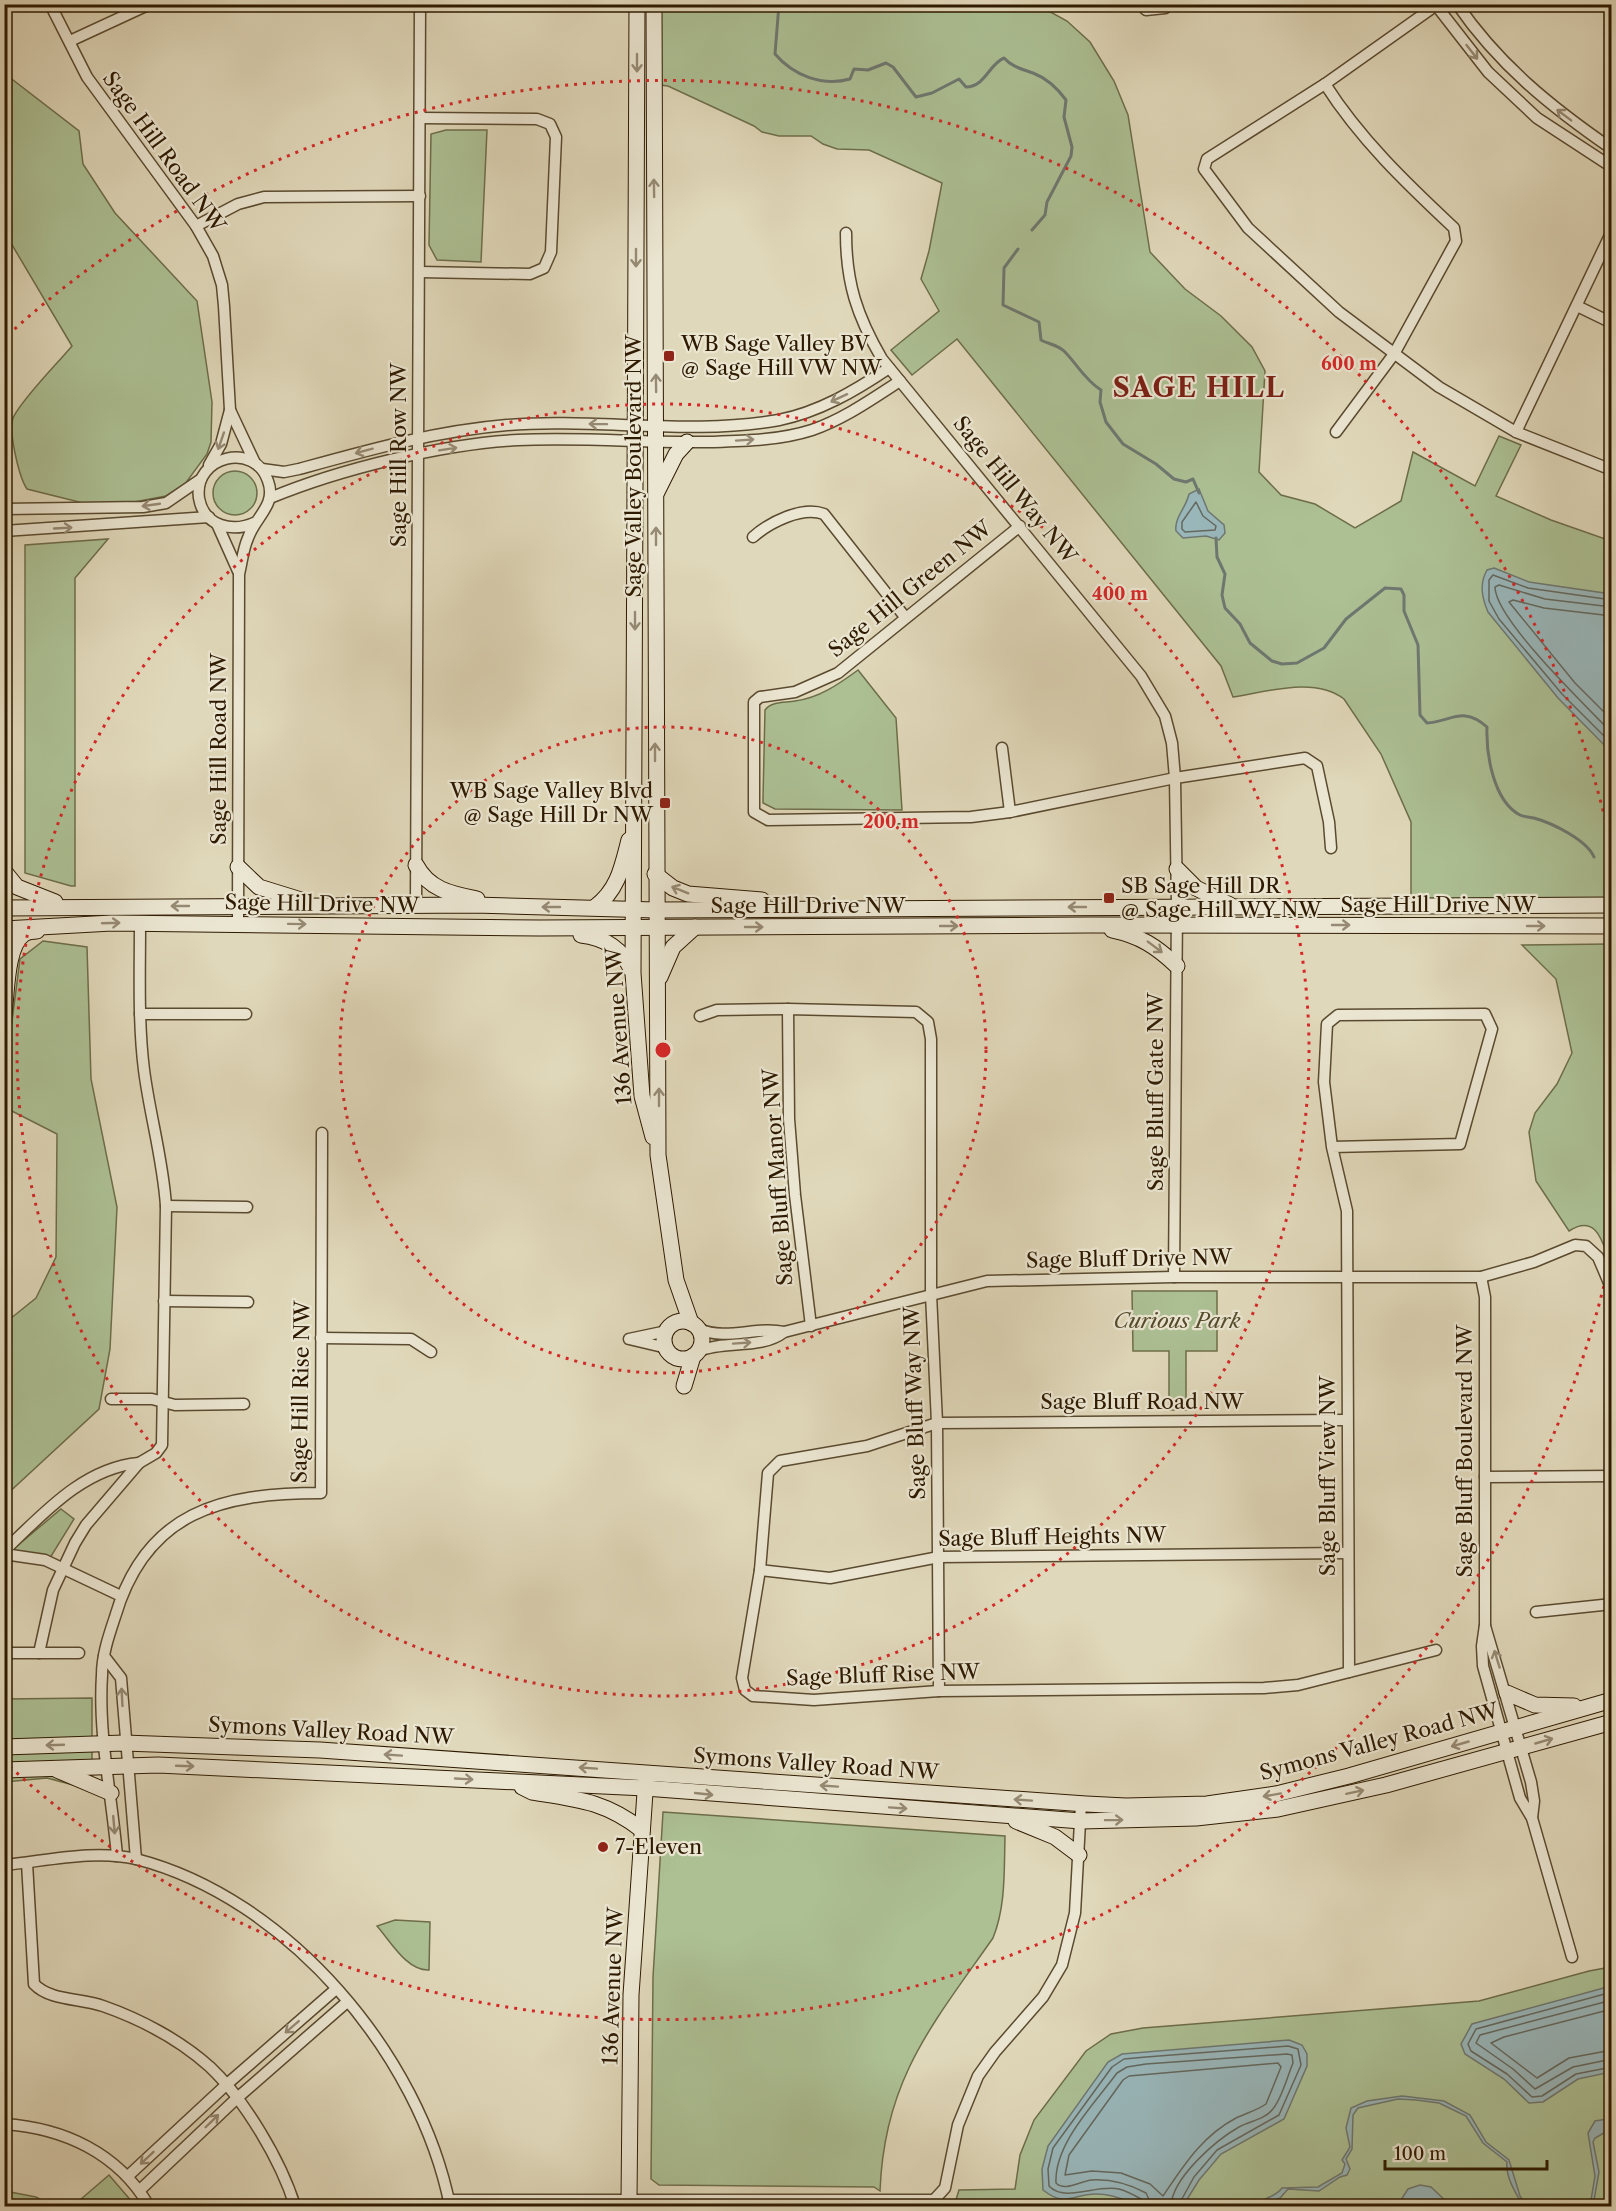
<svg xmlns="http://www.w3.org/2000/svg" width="1616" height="2211" viewBox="0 0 1616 2211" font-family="'Libre Caslon Text',serif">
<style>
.green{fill:#acc094;stroke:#6d6d4a;stroke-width:1.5}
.water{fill:#99b7bb;stroke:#6e7871;stroke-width:1.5}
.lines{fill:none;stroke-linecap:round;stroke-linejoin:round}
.shore{stroke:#64685e;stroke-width:1.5}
.stream{stroke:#6e7871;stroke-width:3}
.street-casing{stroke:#5a4a2f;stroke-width:13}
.secondary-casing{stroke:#2e1a01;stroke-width:17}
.street{stroke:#ebe6d2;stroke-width:10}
.secondary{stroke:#ebe6d2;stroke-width:15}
.oneway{stroke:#968a74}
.ring{fill:none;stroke:#d62828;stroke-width:3;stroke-dasharray:3 6}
.poi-dot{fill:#8f2418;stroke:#ebe6d2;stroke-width:2}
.labels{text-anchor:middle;stroke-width:4.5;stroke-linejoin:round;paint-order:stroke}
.street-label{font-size:21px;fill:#2e1a01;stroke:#ebe6d2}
.poi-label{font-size:21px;fill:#2e1a01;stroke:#ebe6d2;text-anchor:start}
.park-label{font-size:21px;font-style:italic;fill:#544c2d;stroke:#ebe6d2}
.district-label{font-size:27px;font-weight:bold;letter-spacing:1.5px;fill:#7a1f14;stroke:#ebe6d2}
.centre{fill:#d62828;stroke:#ebe6d2;stroke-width:3}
.ring-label{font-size:18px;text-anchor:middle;font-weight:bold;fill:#d62828;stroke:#ebe6d2;stroke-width:4.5;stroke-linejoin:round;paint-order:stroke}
</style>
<rect width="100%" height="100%" fill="#e0d8ba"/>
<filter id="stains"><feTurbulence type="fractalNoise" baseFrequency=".00333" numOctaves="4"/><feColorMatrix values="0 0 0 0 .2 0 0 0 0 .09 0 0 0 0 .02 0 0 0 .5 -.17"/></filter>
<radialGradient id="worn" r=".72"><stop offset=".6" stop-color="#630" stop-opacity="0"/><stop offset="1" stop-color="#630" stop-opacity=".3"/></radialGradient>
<g class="green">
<path d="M1036,4L1067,21L1090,42L1114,81L1128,115L1150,252L1185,289L1221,316L1252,347L1265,371L1259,472L1281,495L1315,504L1355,528L1401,501L1413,452L1475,486L1499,436L1521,445L1496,496L1551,520L1611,541V900H1411V822L1381,754L1344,699C1315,676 1266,692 1233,697L1221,666L957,339L912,375L891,350L939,311L921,279L929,251L942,183L869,150L837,149L823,144L811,136H779L762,132L754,126L668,86L660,85L661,5Z"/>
<path d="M4,73L79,131L83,164L115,213L197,301L212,402L211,442L207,454L185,484L166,496L129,503H83L27,489C19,477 7,428 14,416C25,396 56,365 72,346L5,233Z"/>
<polygon points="446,130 487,130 481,262 437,260 429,245 431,134"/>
<circle cx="235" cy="493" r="22"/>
<polygon points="108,539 75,578 75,886 71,886 25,873 25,545"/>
<path d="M858,670L896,718L902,810L775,809L763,803V798L765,710C772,701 785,703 795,701C819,698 839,684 858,670Z"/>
<polygon points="43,941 87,947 91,1079 117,1207 110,1349 99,1409 5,1496 5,1323 36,1298 56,1257 57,1134 4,1107 5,1076 20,959"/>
<path d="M1611,944H1612L1611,1264C1603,1246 1598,1212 1569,1231L1536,1181L1529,1132L1535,1113L1557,1084L1572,1053L1556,979L1522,945Z"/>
<polygon points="1132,1291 1217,1291 1217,1351 1186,1351 1186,1410 1169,1410 1169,1351 1133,1351"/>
<polygon points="61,1509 74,1519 50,1558 11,1551"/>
<polygon points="92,1698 92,1790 47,1778 5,1782 5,1699"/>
<path d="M663,1812L1005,1836C1004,1870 1006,1906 993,1938C932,2025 884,2080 880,2191L874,2187L659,2185L651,2179L653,1977Z"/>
<path d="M395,1920L430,1922L429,1970C407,1971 391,1942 377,1926Z"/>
<polygon points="1611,1967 1611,2206 954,2206 959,2190 1015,2189 1020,2155 1034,2120 1086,2051 1111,2034 1143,2028 1479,2001 1589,1971"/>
<polygon points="109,2175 133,2203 129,2206 73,2206"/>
<polygon points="5,2191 36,2197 53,2206 5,2206"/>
</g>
<g class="water">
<path d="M1199,489L1208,511L1224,525L1225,533L1219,540L1206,536L1183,538L1176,531C1174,518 1186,508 1189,494Z"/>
<path d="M1494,568L1529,582L1611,594V752L1558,698L1488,612C1482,598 1479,584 1487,570Z"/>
<polygon points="1611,1986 1611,2072 1578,2079 1543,2102 1529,2103 1504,2079 1465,2054 1461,2044 1472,2024"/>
<path d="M1289,2040L1302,2045L1307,2054V2066L1284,2119L1221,2154L1199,2180L1183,2206C1171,2207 1157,2209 1145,2206C1126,2203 1118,2194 1096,2194C1072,2194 1066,2208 1043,2190L1042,2169L1048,2146L1108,2062L1122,2054Z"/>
<path d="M1402,2096L1444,2101L1470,2115L1486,2142L1509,2160L1520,2196L1527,2206H1524C1516,2195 1505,2176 1507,2162L1483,2143L1466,2116L1439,2103L1416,2100L1398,2099L1358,2108L1353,2115L1352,2149L1346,2159L1350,2169L1347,2175L1340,2177L1319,2191L1288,2189L1280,2198L1266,2203L1264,2206H1257C1264,2196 1275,2198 1282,2188L1318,2187L1342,2173L1345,2164L1342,2160L1350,2147L1346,2128L1351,2108L1367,2101Z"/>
<polygon points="1607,2119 1611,2120 1611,2129 1595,2138 1593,2142 1599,2172 1593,2206 1590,2206 1595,2176 1588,2133 1595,2121"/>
<polygon points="1420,2185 1431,2187 1451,2206 1397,2206 1408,2189"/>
</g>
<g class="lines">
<g class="shore">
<polygon points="1196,502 1203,516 1216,526 1215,530 1185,532 1182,529 1182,522"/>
<polyline points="1612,600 1528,588 1493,575 1489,580 1489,601 1499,619 1562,694 1612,744"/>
<path d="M1612,607L1545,599L1499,585L1495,587C1495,619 1587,707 1612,733"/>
<polyline points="1612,616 1544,608 1513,600 1509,602 1575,683 1612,720"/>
<polyline points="1612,1992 1476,2029 1468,2044 1471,2051 1507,2074 1532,2097 1542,2096 1576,2074 1612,2067"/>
<polyline points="1612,2000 1480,2035 1476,2043 1513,2069 1535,2089 1573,2067 1612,2059"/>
<polyline points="1612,2009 1504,2037 1491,2043 1537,2078 1569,2058 1612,2050"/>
<path d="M1278,2063L1281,2067L1266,2104C1256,2111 1246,2113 1236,2118C1202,2136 1184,2165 1163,2196L1150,2184L1121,2173L1092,2171L1065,2175L1069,2155L1123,2080L1129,2076Z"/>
<path d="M1145,2206L1141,2199C1134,2195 1126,2191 1119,2189C1096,2184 1065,2203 1049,2186L1048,2169L1053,2148L1112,2067L1124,2059L1146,2057L1288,2046L1298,2049L1301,2065L1279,2115L1217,2150L1194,2177L1178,2206"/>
<path d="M1152,2206L1146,2193C1129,2184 1111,2179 1092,2180C1080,2181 1065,2192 1056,2183C1054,2144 1095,2103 1117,2073L1127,2067L1146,2064L1287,2054L1292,2055L1293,2063C1287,2077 1282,2099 1272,2110C1264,2120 1249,2121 1239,2127C1216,2140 1172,2178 1171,2206"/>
</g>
<g class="stream">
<path d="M779,4L775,54C793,75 822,87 850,79L854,69L868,70L886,63L893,67L916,97L932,93L959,79L966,87C985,87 989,64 1004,58C1012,67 1022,69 1033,73C1046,78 1058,89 1066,100L1064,117L1072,147L1071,156L1047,202L1045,215L1032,230"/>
<path d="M1018,249L1004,268L1003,305L1039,322L1041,340C1048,344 1058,345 1064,351C1077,364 1085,380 1101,390L1100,402L1106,422L1123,444L1156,464L1174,479L1186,482L1193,479L1199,493"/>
<path d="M1216,538L1217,557L1225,574L1222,595L1225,608L1240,624L1250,643L1272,661L1282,664L1297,663L1324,648L1346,619L1385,588L1401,589L1404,595V611L1418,645L1420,715L1427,723C1450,722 1463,705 1487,727C1486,753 1493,801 1520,815C1524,817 1529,817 1534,818C1552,823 1587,840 1594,857"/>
</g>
<g class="street-casing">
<g id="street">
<polyline points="50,4 87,77 196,226 213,256 222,285 224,306 230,410 221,444 209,465"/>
<polyline points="1140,4 1146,10 1165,8 1171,4"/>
<polyline points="1435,4 1488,72 1537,118 1612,167"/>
<polyline points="1438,4 1325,84 1207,159 1204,169 1248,228 1339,312 1439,387 1516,432 1612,470"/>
<path d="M1457,4C1499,65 1551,107 1612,149"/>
<polyline points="70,41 150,4"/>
<path d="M1325,84C1360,139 1406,183 1454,228L1456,241L1394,354L1336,432"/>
<polyline points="420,118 537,119 550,124 556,137 551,252 544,268 530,274 420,272"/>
<polyline points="196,226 238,204 264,197 420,196"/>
<path d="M846,233C846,283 857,316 882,359L1141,676L1165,716L1172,743L1175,778L1177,907L1174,1277"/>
<polyline points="1577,306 1612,323"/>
<polyline points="230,410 255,463"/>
<polyline points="1516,432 1612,231"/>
<path d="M262,469L284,472L299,469C368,450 435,431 507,425C597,418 689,436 779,420C819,412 855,391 889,368"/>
<path d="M270,498C340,469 442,444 518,440C583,437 648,443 713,442C746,441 781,440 812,430C844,419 872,399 900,381"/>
<polyline points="4,509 143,507 166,503 201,479"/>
<polyline points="217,524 238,571"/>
<polyline points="1020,526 838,673 795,692 760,697 754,702 754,812 768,820 971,817 1010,812 1175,778 1305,758 1317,766 1329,822 1331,848"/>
<polyline points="4,531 209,517"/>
<path d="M753,537C770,522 802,506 824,514L905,617"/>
<polyline points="1002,748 1010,812"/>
<polyline points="416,905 420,4"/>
<path d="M238,924L239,574C242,562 243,549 248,538C255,517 277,505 268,481C255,441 193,456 199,498C204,527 233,533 256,522"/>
<polyline points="140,1014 246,1014"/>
<polyline points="700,1016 717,1010 788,1009"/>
<polyline points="1332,1147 1460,1144 1492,1029 1485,1014 1338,1015 1327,1024 1324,1082 1332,1147 1347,1211 1349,1672"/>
<polyline points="166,1206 247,1207"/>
<polyline points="1481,1277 1485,1297 1485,1625 1482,1646 1483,1666 1520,1798 1532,1818 1572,1957"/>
<polyline points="164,1301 248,1302"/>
<polyline points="811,1326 795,1195 789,1119 788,1009 916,1012 928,1022 931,1039 931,1294 937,1423 939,1691"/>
<path d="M699,1329C726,1341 756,1326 784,1332"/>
<polyline points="321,1338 411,1339 431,1352"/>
<polyline points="667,1348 629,1339 667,1331"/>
<path d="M699,1351C725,1340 761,1350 784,1332L987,1281L1174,1277H1481L1534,1262L1575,1245L1586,1246L1598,1257L1612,1290"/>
<polyline points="111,1399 152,1399 175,1405 244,1404"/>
<polyline points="1347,1420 937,1423 867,1446 780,1461 768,1473 760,1570 742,1678 745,1690 753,1696 814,1700 939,1691 1264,1688 1298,1685 1436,1650"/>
<polyline points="1485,1477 1612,1476"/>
<path d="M4,1551C43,1514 83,1468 139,1463"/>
<polyline points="4,1554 45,1560 121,1596"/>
<polyline points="760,1570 830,1578 939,1557 1348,1553"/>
<polyline points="1536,1612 1612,1604"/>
<polyline points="1485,1626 1531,1782 1534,1801 1532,1818"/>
<polyline points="4,1653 79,1653"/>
<path d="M39,1653L53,1590L75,1543L86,1525L139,1463L156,1453L162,1445L166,1206C163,1160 150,1116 144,1070C138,1022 140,972 140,923"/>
<polyline points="104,1656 121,1678 136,1859"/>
<path d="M117,1856C112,1797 98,1734 102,1675C102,1655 109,1635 115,1617C146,1511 222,1493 321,1493L322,1133"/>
<path d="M27,1863L34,1984C50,2001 81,1998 103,2006C140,2019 180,2040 210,2067C245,2100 281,2161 295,2206"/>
<path d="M4,1865C46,1861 95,1849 136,1859C288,1898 420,2055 450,2206"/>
<path d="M4,2124C64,2128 118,2153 149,2206"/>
<polyline points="128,2176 226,2085 336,1989"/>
<polyline points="140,2190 236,2099 347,2002"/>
<polyline points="448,2200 934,2200 945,2188 958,2125 978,2076 995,2052 1043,1997 1062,1965 1075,1913 1081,1804"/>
</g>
</g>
<g class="secondary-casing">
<g id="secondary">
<polyline points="637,4 633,973 642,1096 653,1137"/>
<polyline points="654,4 658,1155 676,1280 691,1323"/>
<polyline points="657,492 676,454 687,442"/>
<path d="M416,865C429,890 452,894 477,899"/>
<polyline points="238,867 259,887 301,900"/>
<polyline points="1177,869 1196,888 1230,905"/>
<polyline points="4,871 17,887 55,902"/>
<polyline points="655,874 673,888 688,894 762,900"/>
<path d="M595,907C618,890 622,867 629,840"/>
<polyline points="4,908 475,905 656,910 1612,905"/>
<polyline points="4,929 112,923 540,928 1089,925 1612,926"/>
<path d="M1112,930C1140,936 1156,946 1177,966"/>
<path d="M581,935C605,938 622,948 632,971"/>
<polyline points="660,977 673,947 695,927"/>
<path d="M4,1014C7,994 6,946 24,934C27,932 33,931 37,931"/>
<circle cx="683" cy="1340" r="19"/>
<polyline points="684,1386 693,1356"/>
<polyline points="1507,1693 1535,1705 1574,1706"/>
<polyline points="4,1747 124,1743 320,1750 1086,1804 1126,1806 1207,1804 1276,1794 1349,1776 1612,1700"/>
<polyline points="4,1770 158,1765 645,1788 1081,1821 1196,1818 1278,1809 1386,1785 1612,1722"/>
<polyline points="57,1770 111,1793"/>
<path d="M522,1787L532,1792C577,1799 605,1801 642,1830"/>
<polyline points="1016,1821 1055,1837 1079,1855"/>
<polyline points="629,2201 631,1995 646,1778"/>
</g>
</g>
<use href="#street" class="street"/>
<use href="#secondary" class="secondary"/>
</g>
<defs><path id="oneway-shaft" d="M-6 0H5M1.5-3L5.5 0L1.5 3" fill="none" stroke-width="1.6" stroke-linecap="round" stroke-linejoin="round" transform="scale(1.5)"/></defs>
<g class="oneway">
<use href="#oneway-shaft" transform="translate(1472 52) rotate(52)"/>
<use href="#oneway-shaft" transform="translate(637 63) rotate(90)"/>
<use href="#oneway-shaft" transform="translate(1564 115) rotate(-143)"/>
<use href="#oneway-shaft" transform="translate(654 188) rotate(-91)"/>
<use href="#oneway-shaft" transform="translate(636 258) rotate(90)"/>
<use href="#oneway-shaft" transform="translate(656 383) rotate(-91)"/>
<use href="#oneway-shaft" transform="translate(839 398) rotate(155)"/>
<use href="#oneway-shaft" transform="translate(598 424) rotate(-179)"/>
<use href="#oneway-shaft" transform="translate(745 440) rotate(-4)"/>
<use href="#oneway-shaft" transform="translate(221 441) rotate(109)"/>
<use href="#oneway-shaft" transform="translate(448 449) rotate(-9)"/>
<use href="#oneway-shaft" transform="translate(364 451) rotate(165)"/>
<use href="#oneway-shaft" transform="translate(151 505) rotate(172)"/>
<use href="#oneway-shaft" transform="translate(63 528) rotate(-3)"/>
<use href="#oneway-shaft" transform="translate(656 536) rotate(-90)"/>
<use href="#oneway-shaft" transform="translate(635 621) rotate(90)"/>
<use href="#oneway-shaft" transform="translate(655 752) rotate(-90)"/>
<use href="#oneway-shaft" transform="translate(680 890) rotate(-158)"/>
<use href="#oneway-shaft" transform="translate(180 906) rotate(180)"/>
<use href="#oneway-shaft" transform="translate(551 907) rotate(180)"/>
<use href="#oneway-shaft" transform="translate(1077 907) rotate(180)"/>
<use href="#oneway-shaft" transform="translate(111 923) rotate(-2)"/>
<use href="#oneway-shaft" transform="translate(297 924) rotate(1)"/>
<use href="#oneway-shaft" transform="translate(1341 925)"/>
<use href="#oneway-shaft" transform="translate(949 926)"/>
<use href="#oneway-shaft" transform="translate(1536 926)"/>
<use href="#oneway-shaft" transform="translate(754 927)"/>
<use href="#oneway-shaft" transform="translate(1155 947) rotate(37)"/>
<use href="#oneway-shaft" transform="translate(659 1097) rotate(-90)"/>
<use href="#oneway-shaft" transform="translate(742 1343) rotate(-4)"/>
<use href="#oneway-shaft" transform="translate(1497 1659) rotate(-107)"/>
<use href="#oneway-shaft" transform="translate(122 1697) rotate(-93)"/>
<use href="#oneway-shaft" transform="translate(1544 1741) rotate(-16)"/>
<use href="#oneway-shaft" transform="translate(1460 1744) rotate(164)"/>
<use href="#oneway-shaft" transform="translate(55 1745) rotate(178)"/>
<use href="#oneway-shaft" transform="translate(393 1755) rotate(-176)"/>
<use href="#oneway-shaft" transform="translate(185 1766) rotate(2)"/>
<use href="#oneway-shaft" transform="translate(588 1768) rotate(-176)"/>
<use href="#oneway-shaft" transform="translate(464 1779) rotate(3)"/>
<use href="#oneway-shaft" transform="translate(829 1786) rotate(-176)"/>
<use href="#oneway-shaft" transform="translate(1355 1792) rotate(-12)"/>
<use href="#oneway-shaft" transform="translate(704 1794) rotate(6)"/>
<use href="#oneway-shaft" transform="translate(1272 1795) rotate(170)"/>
<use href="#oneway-shaft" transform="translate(1023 1800) rotate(-176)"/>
<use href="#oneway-shaft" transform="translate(898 1808) rotate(4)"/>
<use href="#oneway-shaft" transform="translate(1114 1820) rotate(-1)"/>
<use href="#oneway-shaft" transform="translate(114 1825) rotate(85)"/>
<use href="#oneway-shaft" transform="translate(292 2027) rotate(139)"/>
<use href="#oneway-shaft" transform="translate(212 2121) rotate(-44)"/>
<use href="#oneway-shaft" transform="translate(147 2158) rotate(137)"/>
</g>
<g class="ring">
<circle cx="663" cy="1050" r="323"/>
<circle cx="663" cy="1050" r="646"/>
<path d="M1610 1260A970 970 0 0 1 8 1765M8 335A970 970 0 0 1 1610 840"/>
</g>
<g class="poi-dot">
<rect x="663" y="350" width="12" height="12" rx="3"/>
<rect x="659" y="797" width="12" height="12" rx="3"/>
<rect x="1103" y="892" width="12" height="12" rx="3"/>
<circle cx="603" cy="1847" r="6"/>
</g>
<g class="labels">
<g class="street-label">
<text transform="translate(164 152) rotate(54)" y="7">Sage Hill Road NW</text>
<text transform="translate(399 455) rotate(-90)" y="7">Sage Hill Row NW</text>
<text transform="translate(634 466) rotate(-90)" y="7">Sage Valley Boulevard NW</text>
<text transform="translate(1015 490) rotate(51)" y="7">Sage Hill Way NW</text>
<text transform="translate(910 589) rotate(-39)" y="7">Sage Hill Green NW</text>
<text transform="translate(219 749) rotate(-90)" y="7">Sage Hill Road NW</text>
<text transform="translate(322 904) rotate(1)" y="7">Sage Hill Drive NW</text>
<text x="1438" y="912">Sage Hill Drive NW</text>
<text x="808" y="913">Sage Hill Drive NW</text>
<text transform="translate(619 1026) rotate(-94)" y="7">136 Avenue NW</text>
<text transform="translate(1156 1092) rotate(-90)" y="7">Sage Bluff Gate NW</text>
<text transform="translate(778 1177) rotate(-94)" y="7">Sage Bluff Manor NW</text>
<text transform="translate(1129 1259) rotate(-1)" y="7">Sage Bluff Drive NW</text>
<text transform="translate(301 1392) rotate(-89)" y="7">Sage Hill Rise NW</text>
<text x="1142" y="1409">Sage Bluff Road NW</text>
<text transform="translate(915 1403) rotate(-92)" y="7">Sage Bluff Way NW</text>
<text transform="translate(1465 1451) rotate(-90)" y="7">Sage Bluff Boulevard NW</text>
<text transform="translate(1328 1476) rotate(-90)" y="7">Sage Bluff View NW</text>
<text transform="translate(1052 1537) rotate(-1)" y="7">Sage Bluff Heights NW</text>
<text transform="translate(883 1675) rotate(-2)" y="7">Sage Bluff Rise NW</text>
<text transform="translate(331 1731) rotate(3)" y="7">Symons Valley Road NW</text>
<text transform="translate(1379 1742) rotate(-15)" y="7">Symons Valley Road NW</text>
<text transform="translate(816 1764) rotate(4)" y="7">Symons Valley Road NW</text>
<text transform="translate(613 1986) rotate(-88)" y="7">136 Avenue NW</text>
</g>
<g class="poi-label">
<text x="681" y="351">WB Sage Valley BV<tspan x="681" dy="24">@ Sage Hill VW NW</tspan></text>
<text x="653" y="798" text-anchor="end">WB Sage Valley Blvd<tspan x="653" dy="24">@ Sage Hill Dr NW</tspan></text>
<text x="1121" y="893">SB Sage Hill DR<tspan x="1121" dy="24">@ Sage Hill WY NW</tspan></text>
<text x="615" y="1854">7-Eleven</text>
</g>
<g class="park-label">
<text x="1177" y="1328">Curious Park</text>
</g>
<g class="district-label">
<text x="1199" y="397">SAGE HILL</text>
</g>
</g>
<circle cx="663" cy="1050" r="9" class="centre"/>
<g class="ring-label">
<text x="1349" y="370">600 m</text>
<text x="1120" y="600">400 m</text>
<text x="891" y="828">200 m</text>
</g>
<rect width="1616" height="2211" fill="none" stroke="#e0d8ba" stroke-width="24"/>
<rect x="6" y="6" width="1604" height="2199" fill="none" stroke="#2e1a01" stroke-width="3"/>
<rect x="12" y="12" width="1592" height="2187" fill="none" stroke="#2e1a01" stroke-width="1.5"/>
<path d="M1385 2160v9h162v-9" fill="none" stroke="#2e1a01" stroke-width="3"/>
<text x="1394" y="2160" font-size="18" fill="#2e1a01" stroke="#ebe6d2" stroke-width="4.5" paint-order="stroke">100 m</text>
<rect width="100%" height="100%" filter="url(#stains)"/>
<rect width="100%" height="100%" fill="url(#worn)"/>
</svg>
